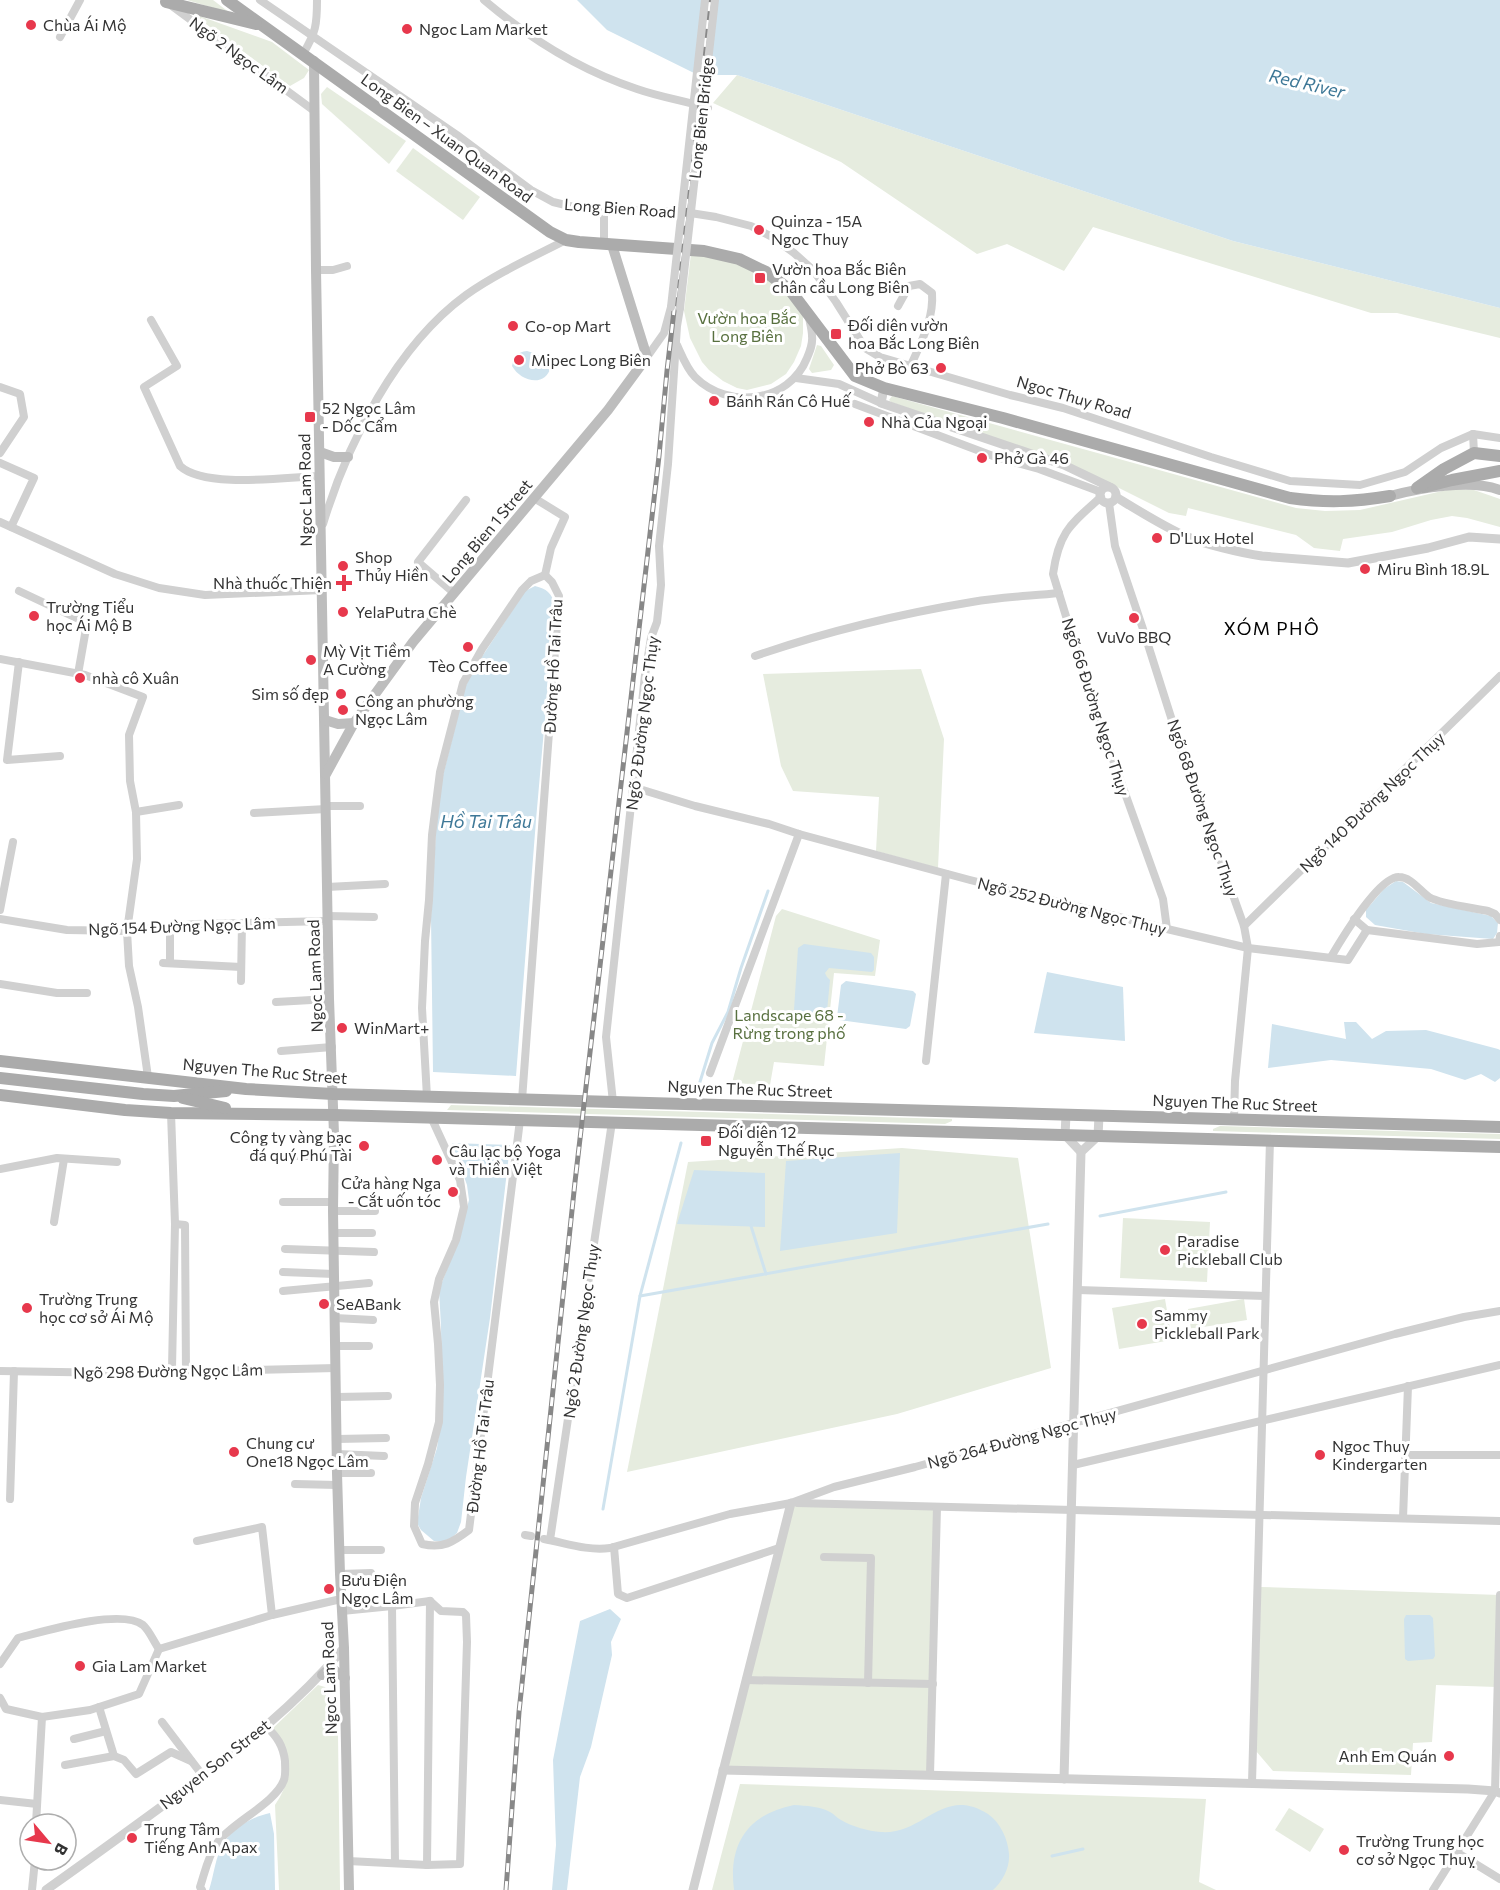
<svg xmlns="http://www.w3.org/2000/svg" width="1500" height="1890" viewBox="0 0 1500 1890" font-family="Commissioner,sans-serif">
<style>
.green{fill:#e6ecdf}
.water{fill:#cfe3ee}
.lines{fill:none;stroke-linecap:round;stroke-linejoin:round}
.stream{stroke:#cfe3ee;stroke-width:3}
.minor{stroke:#d0d0d0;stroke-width:8}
.tertiary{stroke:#d0d0d0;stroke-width:9}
.secondary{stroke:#bdbdbd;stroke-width:10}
.primary{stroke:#ababab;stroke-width:12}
.rail-casing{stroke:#888;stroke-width:5}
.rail{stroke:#fff;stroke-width:3;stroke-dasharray:9;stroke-linecap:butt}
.minor-bridge{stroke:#d0d0d0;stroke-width:8}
.poi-dot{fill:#e7384c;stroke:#fff;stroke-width:2}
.labels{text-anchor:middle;stroke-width:6;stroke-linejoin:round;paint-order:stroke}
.poi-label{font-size:16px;fill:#333;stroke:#fff;text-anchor:start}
.street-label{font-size:16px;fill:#333;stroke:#fff}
.park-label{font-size:16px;fill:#58703f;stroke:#fff}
.water-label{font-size:18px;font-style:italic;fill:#3e7897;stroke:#fff}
.neighbourhood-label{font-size:18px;letter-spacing:1.5px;fill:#000;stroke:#fff}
</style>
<rect width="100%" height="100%" fill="#fff"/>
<g class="green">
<polygon points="187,0 213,0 230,13"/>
<polygon points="191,13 272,42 309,70 304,78 290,86"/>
<polygon points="737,75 1233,241 1500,308 1500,338 1397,313 1371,313 1093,227 1064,271 1007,244 977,254 841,162 713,103"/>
<polygon points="327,87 406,141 389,164 322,104 321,94"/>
<polygon points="413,148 480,197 463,220 396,171"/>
<polygon points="691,254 722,254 790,290 803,316 803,333 801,346 794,362 786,374 771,384 747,390 737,388 723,381 709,370 702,362 690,338 684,311"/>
<polygon points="817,345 821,346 834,365 831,370 812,373 809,369"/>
<polygon points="892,396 1296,508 1325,511 1360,510 1451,489 1474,490 1500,499 1500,527 1467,518 1452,516 1431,520 1392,532 1343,539 1340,551 1314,548 1296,535 1188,508 1186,516 1169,513 1093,475 891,402 889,400"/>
<polygon points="921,669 944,739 938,868 876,851 879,797 793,791 781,766 763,674"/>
<polygon points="782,909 880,940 875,976 834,973 824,1066 774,1062 770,1085 732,1083 776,916"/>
<polygon points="451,1105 952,1119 952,1121 945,1124 447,1110"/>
<polygon points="1220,1126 1500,1134 1500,1139 1213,1131 1213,1129"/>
<polygon points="902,1148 1018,1158 1051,1368 897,1414 627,1472 688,1162"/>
<polygon points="1123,1218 1210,1222 1207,1282 1120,1278"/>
<polygon points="1165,1299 1172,1340 1119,1349 1112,1308"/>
<polygon points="1244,1299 1247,1320 1191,1329 1188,1309"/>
<polygon points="791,1503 937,1507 930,1775 723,1770"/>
<polygon points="1261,1587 1500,1595 1497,1687 1436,1685 1432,1742 1413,1743 1411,1775 1273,1771 1256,1751"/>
<path d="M318,1685L325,1687L332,1699L338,1734L340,1890H279L275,1805C296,1774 285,1761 270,1731Z"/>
<polygon points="740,1784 1206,1799 1199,1882 1216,1890 712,1890"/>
<polygon points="1289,1808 1324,1829 1310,1852 1275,1830"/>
</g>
<g class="water">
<polygon points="577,0 1500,0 1500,308 1233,241 737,75 698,75 607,30"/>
<path d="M527,351L537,354L551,366C546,388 521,382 512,366C514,357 517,352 527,351Z"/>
<path d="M535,586C547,589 551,593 555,604L536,820L516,1076L433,1072L431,917L437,813L440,787L465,688L470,675L525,591Z"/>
<polygon points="1396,881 1403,882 1431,903 1491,916 1498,923 1497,933 1493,939 1426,934 1375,925 1366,917 1366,910 1384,889"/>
<polygon points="804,944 871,953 874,957 874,970 872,972 829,968 825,973 827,977 830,980 827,1011 823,1016 797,1013 794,1010 798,948"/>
<polygon points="1047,972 1123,987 1125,1041 1034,1033"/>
<polygon points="846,981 913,991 916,994 910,1026 906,1029 839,1020 837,1017 841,985"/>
<polygon points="1344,1022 1356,1022 1372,1039 1386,1031 1426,1030 1498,1049 1500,1050 1500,1078 1495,1082 1481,1074 1465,1080 1431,1069 1331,1060 1268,1068 1272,1024 1346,1039"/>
<polygon points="452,1143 510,1145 490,1318 466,1477 461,1522 457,1533 451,1538 444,1541 434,1541 421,1530 418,1525 418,1517 421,1498 437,1448 442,1412 441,1326 439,1290 458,1241 469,1200 467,1185"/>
<polygon points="900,1153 897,1233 780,1251 786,1161"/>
<polygon points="694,1170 765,1173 765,1227 677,1224"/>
<polygon points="610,1609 621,1619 611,1642 612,1655 591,1747 580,1777 567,1890 552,1890 556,1845 553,1760 580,1621"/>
<polygon points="1406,1615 1430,1615 1433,1618 1435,1656 1433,1659 1408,1661 1405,1659 1404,1619"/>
<path d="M794,1805C807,1806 819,1806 830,1812C834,1814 837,1818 841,1820C853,1827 868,1831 881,1832C924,1835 943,1785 988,1814C1000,1822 1008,1839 1009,1854C1010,1867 1003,1881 993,1890H734C728,1844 748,1814 794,1805Z"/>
<path d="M270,1813L274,1834L275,1890H209C214,1875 215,1858 223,1844C233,1827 252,1817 270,1813Z"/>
</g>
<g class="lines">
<g class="stream">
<polyline points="699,1085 712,1043 728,1012 741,968 768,891"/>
<polyline points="1100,1216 1226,1192"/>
<polyline points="751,1226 766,1274"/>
<polyline points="640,1296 1048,1224"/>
<polyline points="603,1509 640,1296 681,1143"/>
<polyline points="1052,1856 1083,1849"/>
</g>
<g class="minor">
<polyline points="260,0 457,135 531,190 553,202 578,208 684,212 716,217 751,226 772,237 794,253 813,270 836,302 865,348 880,357 1010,395 1063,408 1211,457 1290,481 1360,485 1405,472 1441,448 1473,434 1500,438"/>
<path d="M484,0C530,39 579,70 637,89C660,97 685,101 708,108"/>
<polyline points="172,6 313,110"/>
<polyline points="60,37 80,0"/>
<path d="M303,54C316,32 317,25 317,0"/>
<polyline points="604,210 604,244"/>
<polyline points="316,270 333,270 347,266"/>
<path d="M898,306L909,286L920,284L932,293C934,319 921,342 911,365"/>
<path d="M151,320L177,366L144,387L180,466C205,489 286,477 320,476"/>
<path d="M677,345C682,356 687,369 695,377C728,410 789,403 807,358C810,351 813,344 812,336C812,330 810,323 809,318"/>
<polyline points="647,357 664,333 671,307"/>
<polyline points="796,378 839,384 881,403"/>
<polyline points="0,387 20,394 24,417 0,453"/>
<polyline points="855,404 993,456 1039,469 1101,492"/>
<polyline points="1473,434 1474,453"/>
<polyline points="0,463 34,478 11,527"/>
<path d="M1101,497C1071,524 1059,531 1053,574L1093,704L1163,899L1167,929"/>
<polyline points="534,498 565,517 551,548 545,575"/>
<polyline points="1109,503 1115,546 1143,629 1183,755 1244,926 1248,948 1235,1081 1234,1119"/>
<polyline points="0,522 115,574 159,588 205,595 322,590"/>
<path d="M323,524C348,442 396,346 466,295C497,273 533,257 566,240"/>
<polyline points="19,591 87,623 78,674"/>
<polyline points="454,593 418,562 466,500"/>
<path d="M755,656C825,632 899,614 972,602C1001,597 1030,596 1059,593"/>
<polyline points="0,659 85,675 143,697 129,735 130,781 136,812 137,859 127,931 129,966 138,1007 148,1077"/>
<polyline points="19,662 7,760 60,756"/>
<polyline points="633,787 695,806 769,824 799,834 970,880 1167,929 1248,948 1348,960 1367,930"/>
<polyline points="326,806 360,806"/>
<polyline points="136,812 179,805"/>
<polyline points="254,813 326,809"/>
<polyline points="327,887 385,884"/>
<polyline points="0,910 13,842"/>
<polyline points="328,916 374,917"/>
<polyline points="0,919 67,930 127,931 196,924 328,921"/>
<polyline points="1354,919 1367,930 1477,944 1499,942 1500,936"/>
<polyline points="1244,926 1500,676"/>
<path d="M1331,957C1341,940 1379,876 1399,877C1411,877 1420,891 1429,897C1440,904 1475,908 1488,911L1495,914L1500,920"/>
<polyline points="163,963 241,967"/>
<polyline points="170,963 170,926"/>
<polyline points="241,981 242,923"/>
<polyline points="0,984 57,993 87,993"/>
<polyline points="276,1002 329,999"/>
<polyline points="281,1051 332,1047"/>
<polyline points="926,1061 946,874"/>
<polyline points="710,1073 799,834"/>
<polyline points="427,1097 422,1008 425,941 429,900 432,835 440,772 463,683 482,649 522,590 531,581 545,575"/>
<polyline points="522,1100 559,596 552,582 545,575"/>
<polyline points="613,1102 606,1037 645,675 651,638 657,622 661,585 659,546 668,464 677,326 680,308"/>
<polyline points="171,1113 175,1224 172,1368 177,1374"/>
<path d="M431,1117L460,1180L464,1207L456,1240L439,1279L434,1302L438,1344L440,1385L439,1422L428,1464L415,1503L414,1526L422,1544C443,1549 453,1542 469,1530L520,1120"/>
<polyline points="288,1156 334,1156"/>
<polyline points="0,1169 57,1158 117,1162"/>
<polyline points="283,1202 334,1202"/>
<polyline points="333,1211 375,1211"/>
<polyline points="54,1222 64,1159"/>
<polyline points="175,1224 185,1225 186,1373"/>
<polyline points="333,1233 372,1233"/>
<polyline points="285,1249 374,1252"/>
<polyline points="283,1272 334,1274"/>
<polyline points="1078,1290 1265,1296"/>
<polyline points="283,1291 369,1283"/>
<polyline points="335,1306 374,1307"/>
<polyline points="335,1318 373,1320"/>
<polyline points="335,1346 369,1346"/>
<polyline points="0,1371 177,1374 210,1371 336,1368"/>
<polyline points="337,1397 388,1396"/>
<polyline points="337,1439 386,1438"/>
<polyline points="337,1454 384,1456"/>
<polyline points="1405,1455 1500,1455"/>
<polyline points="1073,1465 1500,1365"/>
<polyline points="337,1473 371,1473"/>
<polyline points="295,1484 337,1485"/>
<polyline points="10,1499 14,1371"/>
<polyline points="797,1503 1500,1521"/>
<polyline points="1403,1518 1408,1386"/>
<polyline points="525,1535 531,1536"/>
<path d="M544,1539C566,1543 587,1551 610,1548L730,1514L791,1503L834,1487L915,1467L1395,1334L1464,1317L1500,1311"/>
<polyline points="550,1540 612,1122"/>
<polyline points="197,1541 262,1527 272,1615"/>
<polyline points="614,1547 618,1594 627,1598 779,1548"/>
<polyline points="339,1550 381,1550"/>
<polyline points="824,1557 871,1558 868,1683"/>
<polyline points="340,1574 371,1573"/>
<polyline points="392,1606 395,1863"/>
<polyline points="342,1611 392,1606 430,1601"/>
<path d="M0,1664L18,1638C45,1631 121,1608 143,1625C149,1630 154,1642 159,1649L272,1615L341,1599"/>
<polyline points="746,1680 933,1684"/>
<polyline points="0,1698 6,1709 42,1717 90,1710 139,1694 159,1649"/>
<polyline points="99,1707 114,1756"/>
<polyline points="162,1722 203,1776"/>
<polyline points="74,1739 106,1731"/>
<polyline points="65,1765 114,1756 124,1760 136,1774 171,1752 191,1761"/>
<polyline points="930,1775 937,1507"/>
<polyline points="1252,1783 1270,1140"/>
<polyline points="0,1800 37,1804"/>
<polyline points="36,1824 42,1717"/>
<polyline points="1456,1852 1500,1879"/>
<polyline points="348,1861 427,1865 460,1864 467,1642 466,1615 463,1612 441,1611 430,1601"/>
<polyline points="427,1865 430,1601"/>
<polyline points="32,1890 35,1860"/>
<path d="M202,1890L200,1887C205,1872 208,1856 217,1843C232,1822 275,1804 284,1780C286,1774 285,1767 285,1761C283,1745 277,1737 266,1726"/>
<polyline points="1433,1890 1495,1791 1500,1595"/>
</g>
<g class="tertiary">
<polyline points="884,388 881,403 1064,465 1110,487"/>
<circle cx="1108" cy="495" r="8"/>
<path d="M1116,497C1139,511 1161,525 1185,536C1204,544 1241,553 1262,556L1348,563L1428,548L1469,537L1500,539"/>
<polyline points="1066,1115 1065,1135 1081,1152"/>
<polyline points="723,1770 1468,1789 1495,1791 1500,1793"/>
<polyline points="1064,1779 1081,1152 1098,1136 1099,1116"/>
<path d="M46,1890C91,1858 135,1826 180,1793C239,1750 297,1704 344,1648"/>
<polyline points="693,1890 791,1503"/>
</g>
<g class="secondary">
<polyline points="314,61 316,270 329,999 334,1134 333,1211 337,1473 340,1574 344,1648 349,1890"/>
<polyline points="320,452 334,457 348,457"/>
<path d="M1390,496C1419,488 1471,479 1500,490"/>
<polyline points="325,720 338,724 354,723"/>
<polyline points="326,774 354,723 413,642 608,410 647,357 612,245"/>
<polyline points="322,1675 327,1671 334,1670 345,1678"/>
</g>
<g class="primary">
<path d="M227,0L550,232L566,240L579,242L704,251L739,259L766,272L790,290L855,376L884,388L1003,418L1290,498C1326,503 1354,502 1390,496"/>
<polyline points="166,2 256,24"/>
<polyline points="1424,487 1452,480 1500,471"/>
<polyline points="1417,488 1444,469 1474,453 1500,456"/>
<polyline points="0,1061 246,1089 333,1094 1500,1127"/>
<polyline points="0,1078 143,1094 174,1096 226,1091"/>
<polyline points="0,1095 125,1110 171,1113 334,1115 1500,1147"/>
<polyline points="183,1098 225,1108"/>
</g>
<g class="rail-casing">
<polyline id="rail" points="506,1890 519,1712 575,1182 659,456 667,371 710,0"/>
</g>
<use href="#rail" class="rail"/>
<g class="minor-bridge">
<polyline points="671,307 705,0"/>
<polyline points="680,308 715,0"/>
</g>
</g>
<g class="poi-dot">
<circle cx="31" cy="25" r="6"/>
<circle cx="407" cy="29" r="6"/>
<circle cx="759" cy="230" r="6"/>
<rect x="754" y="272" width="12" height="12" rx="3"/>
<circle cx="513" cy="326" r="6"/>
<rect x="830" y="328" width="12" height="12" rx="3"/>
<circle cx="519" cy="360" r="6"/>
<circle cx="941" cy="368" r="6"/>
<circle cx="714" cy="401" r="6"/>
<rect x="304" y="411" width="12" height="12" rx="3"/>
<circle cx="869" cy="422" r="6"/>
<circle cx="982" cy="458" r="6"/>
<circle cx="1157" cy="538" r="6"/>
<circle cx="343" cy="566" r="6"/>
<circle cx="1365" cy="569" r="6"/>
<path d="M341 574h6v6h6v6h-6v6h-6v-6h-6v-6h6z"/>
<circle cx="343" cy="612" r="6"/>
<circle cx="34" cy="616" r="6"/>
<circle cx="1134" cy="618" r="6"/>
<circle cx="468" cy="647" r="6"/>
<circle cx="311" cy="660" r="6"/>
<circle cx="80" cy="678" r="6"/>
<circle cx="341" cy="694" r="6"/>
<circle cx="343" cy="710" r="6"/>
<circle cx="342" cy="1028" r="6"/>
<rect x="700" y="1135" width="12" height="12" rx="3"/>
<circle cx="364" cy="1146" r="6"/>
<circle cx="437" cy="1160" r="6"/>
<circle cx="453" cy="1192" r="6"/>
<circle cx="1165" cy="1250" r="6"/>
<circle cx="324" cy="1304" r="6"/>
<circle cx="27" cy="1308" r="6"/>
<circle cx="1142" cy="1324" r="6"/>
<circle cx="234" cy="1452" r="6"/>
<circle cx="1320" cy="1455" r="6"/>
<circle cx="329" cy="1589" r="6"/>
<circle cx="80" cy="1666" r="6"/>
<circle cx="1449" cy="1756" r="6"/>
<circle cx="132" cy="1838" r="6"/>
<circle cx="1344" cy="1850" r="6"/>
</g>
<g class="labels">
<g class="poi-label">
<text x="43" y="31">Chùa Ái Mộ</text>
<text x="419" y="35">Ngoc Lam Market</text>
<text x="771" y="227">Quinza - 15A<tspan x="771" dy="18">Ngoc Thuy</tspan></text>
<text x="772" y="275">Vườn hoa Bắc Biên<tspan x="772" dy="18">chân cầu Long Biên</tspan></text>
<text x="848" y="331">Đối diện vườn<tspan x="848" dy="18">hoa Bắc Long Biên</tspan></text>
<text x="525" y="332">Co-op Mart</text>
<text x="531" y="366">Mipec Long Biên</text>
<text x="929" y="374" text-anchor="end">Phở Bò 63</text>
<text x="726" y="407">Bánh Rán Cô Huế</text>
<text x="322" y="414">52 Ngọc Lâm<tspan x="322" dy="18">- Dốc Cẩm</tspan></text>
<text x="881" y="428">Nhà Của Ngoại</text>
<text x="994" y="464">Phở Gà 46</text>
<text x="1169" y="544">D'Lux Hotel</text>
<text x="355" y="563">Shop<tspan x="355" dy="18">Thủy Hiền</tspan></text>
<text x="1377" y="575">Miru Bình 18.9L</text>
<text x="332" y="589" text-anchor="end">Nhà thuốc Thiện</text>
<text x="46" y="613">Trường Tiểu<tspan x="46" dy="18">học Ái Mộ B</tspan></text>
<text x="355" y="618">YelaPutra Chè</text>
<text x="1134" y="643" text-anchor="middle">VuVo BBQ</text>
<text x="323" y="657">Mỳ Vịt Tiềm<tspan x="323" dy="18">A Cường</tspan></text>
<text x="468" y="672" text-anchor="middle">Tèo Coffee</text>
<text x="92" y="684">nhà cô Xuân</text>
<text x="329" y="700" text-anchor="end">Sim số đẹp</text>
<text x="355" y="707">Công an phường<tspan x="355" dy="18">Ngọc Lâm</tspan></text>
<text x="354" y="1034">WinMart+</text>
<text x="718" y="1138">Đối diện 12<tspan x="718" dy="18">Nguyễn Thế Rục</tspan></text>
<text x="352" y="1143" text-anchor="end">Công ty vàng bạc<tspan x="352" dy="18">đá quý Phú Tài</tspan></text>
<text x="449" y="1157">Câu lạc bộ Yoga<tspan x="449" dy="18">và Thiền Việt</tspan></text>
<text x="441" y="1189" text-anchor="end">Cửa hàng Nga<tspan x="441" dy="18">- Cắt uốn tóc</tspan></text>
<text x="1177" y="1247">Paradise<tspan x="1177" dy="18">Pickleball Club</tspan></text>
<text x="39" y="1305">Trường Trung<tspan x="39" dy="18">học cơ sở Ái Mộ</tspan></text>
<text x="336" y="1310">SeABank</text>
<text x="1154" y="1321">Sammy<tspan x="1154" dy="18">Pickleball Park</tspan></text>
<text x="246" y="1449">Chung cư<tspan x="246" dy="18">One18 Ngọc Lâm</tspan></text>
<text x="1332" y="1452">Ngoc Thuy<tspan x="1332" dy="18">Kindergarten</tspan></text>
<text x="341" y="1586">Bưu Điện<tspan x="341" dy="18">Ngọc Lâm</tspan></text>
<text x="92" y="1672">Gia Lam Market</text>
<text x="1437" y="1762" text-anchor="end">Anh Em Quán</text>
<text x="144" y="1835">Trung Tâm<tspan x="144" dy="18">Tiếng Anh Apax</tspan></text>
<text x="1356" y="1847">Trường Trung học<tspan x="1356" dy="18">cơ sở Ngọc Thuỵ</tspan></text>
</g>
<g class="street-label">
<text transform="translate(239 55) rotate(36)" y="6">Ngõ 2 Ngọc Lâm</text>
<text transform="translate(701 118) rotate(-84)" y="6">Long Bien Bridge</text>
<text transform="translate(447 138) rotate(36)" y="6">Long Bien – Xuan Quan Road</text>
<text transform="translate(620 208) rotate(4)" y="6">Long Bien Road</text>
<text transform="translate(1074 397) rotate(16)" y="6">Ngoc Thuy Road</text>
<text transform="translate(305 490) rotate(-91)" y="6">Ngoc Lam Road</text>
<text transform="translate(487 531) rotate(-50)" y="6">Long Bien 1 Street</text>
<text transform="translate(553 666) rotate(-87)" y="6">Đường Hồ Tai Trâu</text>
<text transform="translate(1096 707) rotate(72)" y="6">Ngõ 66 Đường Ngọc Thụy</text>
<text transform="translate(642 723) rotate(-83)" y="6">Ngõ 2 Đường Ngọc Thụy</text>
<text transform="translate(1372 802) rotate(-44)" y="6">Ngõ 140 Đường Ngọc Thụy</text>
<text transform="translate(1203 808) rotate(71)" y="6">Ngõ 68 Đường Ngọc Thụy</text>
<text transform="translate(1072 906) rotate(14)" y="6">Ngõ 252 Đường Ngọc Thụy</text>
<text transform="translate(182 926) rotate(-2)" y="6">Ngõ 154 Đường Ngọc Lâm</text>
<text transform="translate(315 976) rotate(-92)" y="6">Ngoc Lam Road</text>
<text transform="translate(265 1071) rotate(5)" y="6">Nguyen The Ruc Street</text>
<text transform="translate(750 1089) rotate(2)" y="6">Nguyen The Ruc Street</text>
<text transform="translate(1235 1103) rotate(2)" y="6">Nguyen The Ruc Street</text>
<text transform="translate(581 1331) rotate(-82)" y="6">Ngõ 2 Đường Ngọc Thụy</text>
<text transform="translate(168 1371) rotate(-1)" y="6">Ngõ 298 Đường Ngọc Lâm</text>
<text transform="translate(1022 1438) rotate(-15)" y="6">Ngõ 264 Đường Ngọc Thụy</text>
<text transform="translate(480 1446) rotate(-83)" y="6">Đường Hồ Tai Trâu</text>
<text transform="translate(329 1678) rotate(-92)" y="6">Ngoc Lam Road</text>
<text transform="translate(215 1764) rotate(-38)" y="6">Nguyen Son Street</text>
</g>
<g class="park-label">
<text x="747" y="324">Vườn hoa Bắc<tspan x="747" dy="18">Long Biên</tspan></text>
<text x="789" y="1021">Landscape 68 -<tspan x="789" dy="18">Rừng trong phố</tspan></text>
</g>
<g class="water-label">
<text transform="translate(1307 84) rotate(13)" y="6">Red River</text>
<text x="486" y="828">Hồ Tai Trâu</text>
</g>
<g class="neighbourhood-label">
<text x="1272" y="635">XÓM PHÔ</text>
</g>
</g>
<g transform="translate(48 1842) rotate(119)"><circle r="28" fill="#ffffff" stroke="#adadad" stroke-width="1.5"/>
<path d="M0-4.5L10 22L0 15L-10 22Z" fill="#e7384c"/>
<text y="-9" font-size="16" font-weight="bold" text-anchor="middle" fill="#333333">B</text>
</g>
</svg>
